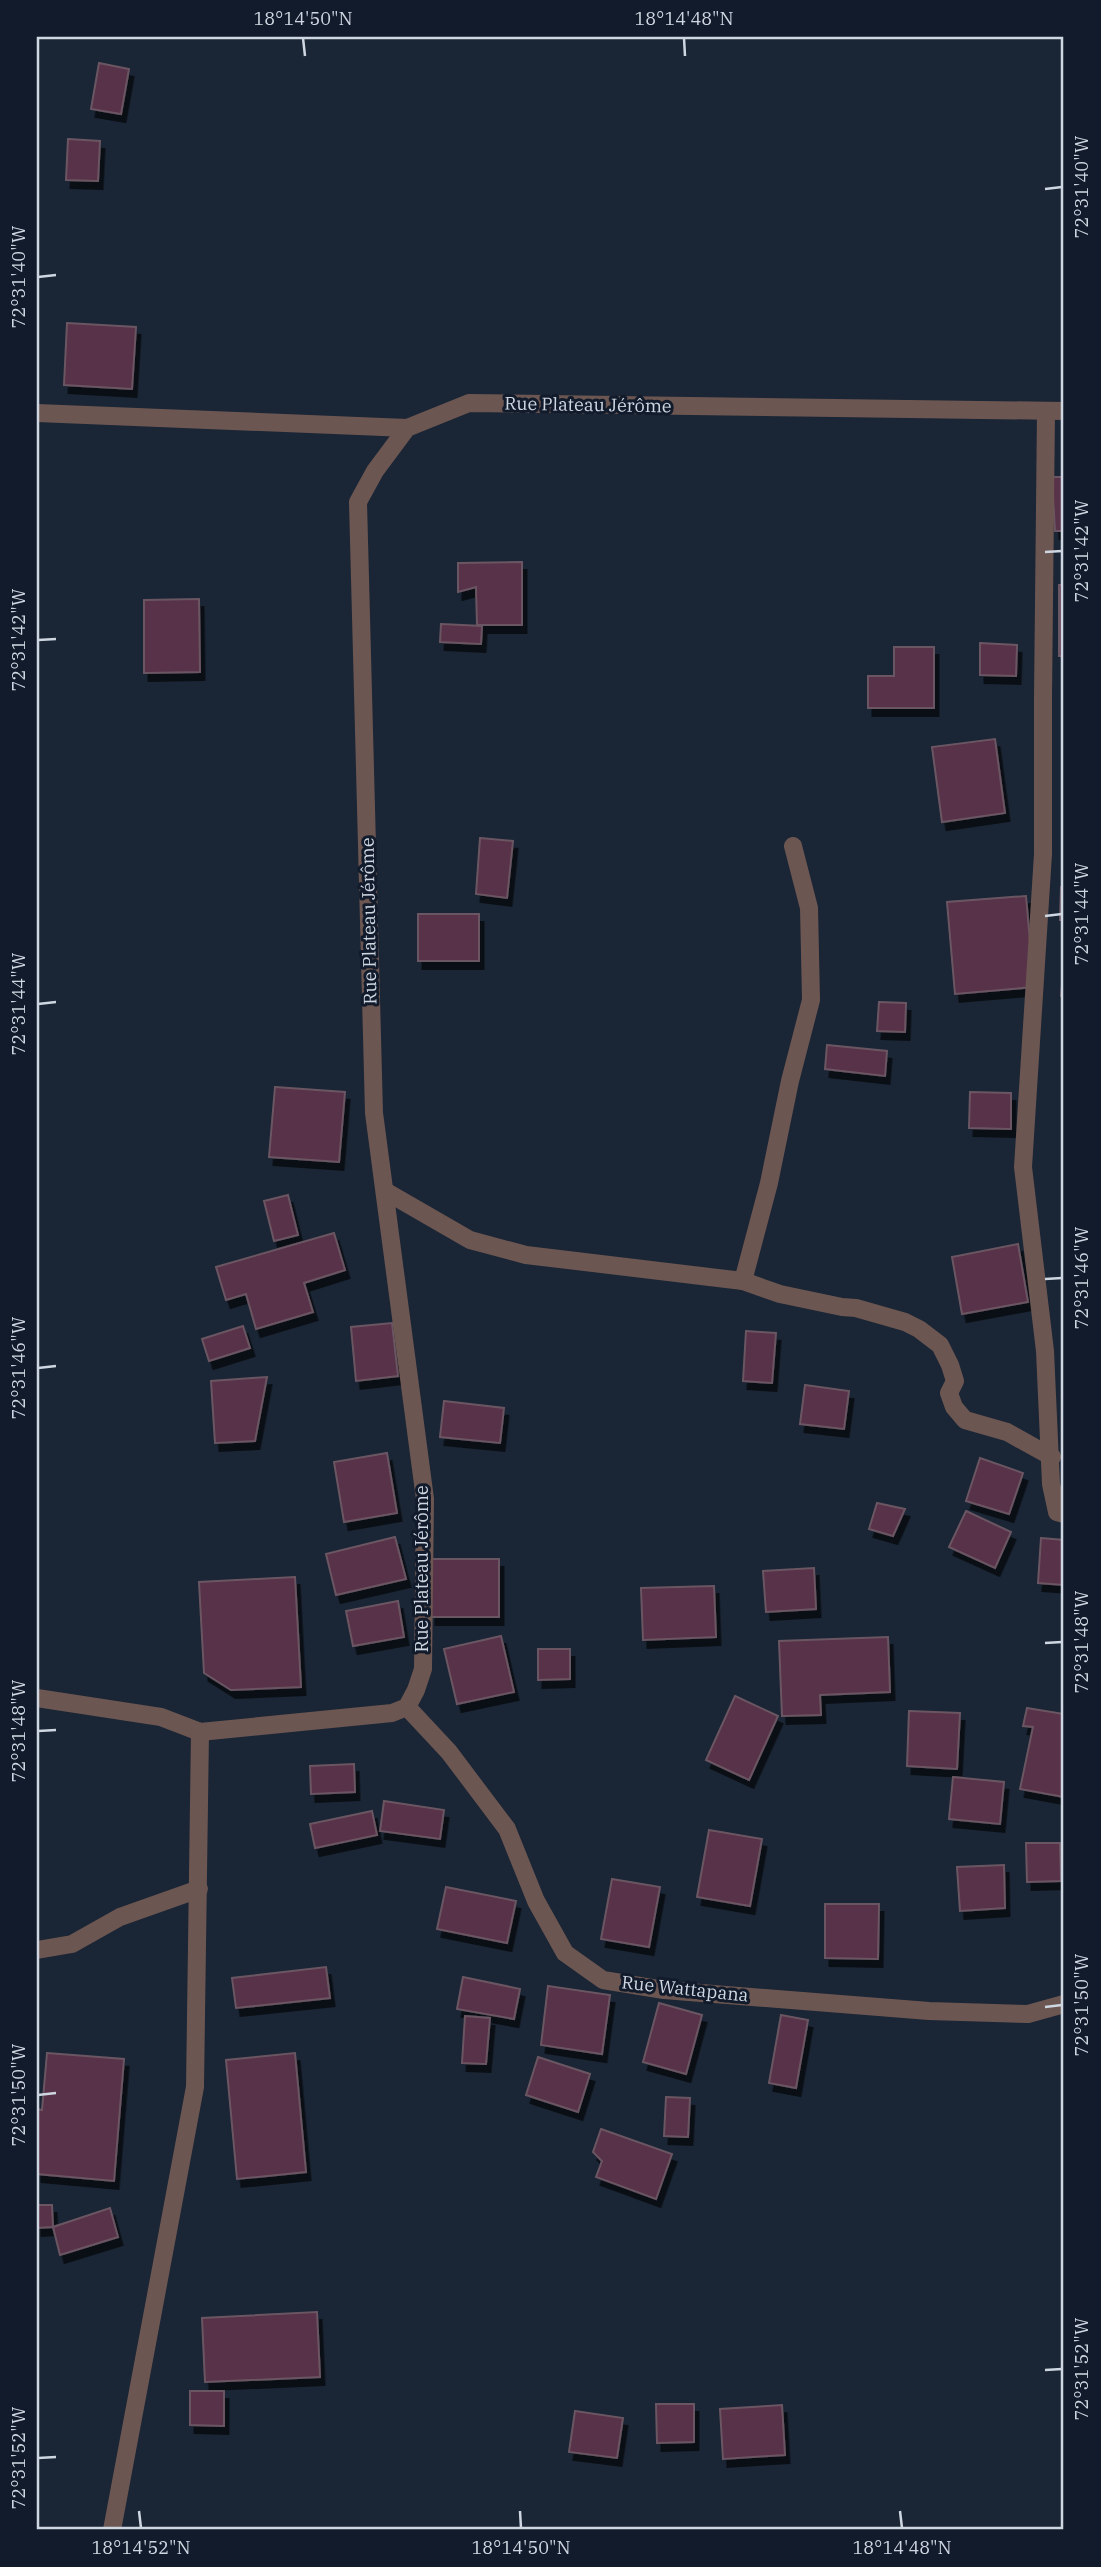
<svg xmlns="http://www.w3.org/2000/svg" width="1101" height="2567" viewBox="0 0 1101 2567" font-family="'IBM Plex Serif',serif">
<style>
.building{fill:#583048;stroke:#6b5662;stroke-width:2;filter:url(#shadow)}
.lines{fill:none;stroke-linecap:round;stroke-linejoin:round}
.minor{stroke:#6c5651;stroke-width:18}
.ticks{fill:none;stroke:#ced6e1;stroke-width:2.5}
.labels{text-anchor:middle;stroke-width:6;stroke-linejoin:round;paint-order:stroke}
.street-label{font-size:18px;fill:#ced6e1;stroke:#111b2b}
.neatline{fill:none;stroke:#ced6e1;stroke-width:2.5}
.ticks-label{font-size:18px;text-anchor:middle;fill:#ced6e1}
</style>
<defs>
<filter id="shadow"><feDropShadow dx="4.5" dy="8" stdDeviation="0" flood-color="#0009"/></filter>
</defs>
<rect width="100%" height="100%" fill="#1a2535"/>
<g class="building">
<polygon points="99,63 129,69 121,114 91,109"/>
<polygon points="68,139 100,141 98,181 66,180"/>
<polygon points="67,323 136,327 132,389 64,385"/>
<polygon points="1052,477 1064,477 1064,531 1055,531"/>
<polygon points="522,562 522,625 477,625 476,587 458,592 458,563"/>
<rect x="1059" y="585" width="5" height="71"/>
<polygon points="199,599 200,672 144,673 144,600"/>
<polygon points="441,624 482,626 481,644 440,642"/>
<polygon points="980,643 1017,645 1016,676 980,675"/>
<polygon points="894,647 934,647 934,708 868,708 868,676 894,676"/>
<polygon points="995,739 1005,813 942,822 932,747"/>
<polygon points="480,838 513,841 507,898 476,894"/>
<polygon points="1061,887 1064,887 1064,920 1060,920"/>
<polygon points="1026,896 1034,987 955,994 947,902"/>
<rect x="418" y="914" width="61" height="47"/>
<polygon points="1064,961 1064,996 1061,996"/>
<polygon points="879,1002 906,1003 905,1032 877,1031"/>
<polygon points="827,1045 887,1051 885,1076 825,1069"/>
<polygon points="275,1087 345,1092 339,1162 269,1157"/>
<polygon points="970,1092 1011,1093 1011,1129 969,1128"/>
<polygon points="288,1195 298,1235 274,1241 264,1201"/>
<polygon points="334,1233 345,1270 304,1283 313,1312 256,1329 246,1294 226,1300 216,1267"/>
<polygon points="1018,1244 1028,1302 962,1314 952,1257"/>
<polygon points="392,1323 398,1376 356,1381 351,1327"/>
<polygon points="243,1326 250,1348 209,1361 202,1339"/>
<polygon points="746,1331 776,1333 772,1383 743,1381"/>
<polygon points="267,1377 255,1441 215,1443 211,1381"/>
<polygon points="805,1385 849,1391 844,1429 800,1424"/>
<polygon points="444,1401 504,1408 500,1443 440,1437"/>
<polygon points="387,1453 397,1513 344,1522 334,1462"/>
<polygon points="980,1458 1023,1473 1009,1514 966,1501"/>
<polygon points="877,1503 905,1509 893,1536 869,1529"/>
<polygon points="966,1511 1011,1532 995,1568 949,1547"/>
<polygon points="395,1537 406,1579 336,1595 326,1554"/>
<polygon points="1041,1538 1064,1540 1064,1585 1038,1583"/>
<rect x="431" y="1559" width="68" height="58"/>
<polygon points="814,1568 816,1609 766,1612 763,1571"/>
<polygon points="295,1577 301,1687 231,1690 204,1673 199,1582"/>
<polygon points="714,1586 716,1637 643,1640 641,1588"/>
<polygon points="398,1601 404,1637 353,1646 346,1611"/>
<polygon points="501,1636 514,1692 457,1704 444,1649"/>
<polygon points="888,1637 890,1692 820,1695 821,1715 782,1716 779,1641"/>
<polygon points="538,1649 570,1649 570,1679 538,1680"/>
<polygon points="735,1696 778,1716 749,1780 706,1760"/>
<polygon points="1027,1708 1064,1714 1064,1797 1020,1789 1033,1727 1023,1726"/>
<polygon points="909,1711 960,1713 957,1769 907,1766"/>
<polygon points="354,1764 355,1792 311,1794 310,1766"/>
<polygon points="953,1777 1004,1782 1000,1824 949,1819"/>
<polygon points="384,1801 444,1810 440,1839 380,1831"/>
<polygon points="372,1811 377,1835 315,1848 310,1824"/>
<polygon points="709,1830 762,1839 750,1906 697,1897"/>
<polygon points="1026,1843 1060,1843 1061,1881 1027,1882"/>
<polygon points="1004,1865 1005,1908 960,1911 957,1867"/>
<polygon points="612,1879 660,1887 649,1947 601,1939"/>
<polygon points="446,1887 516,1901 507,1943 437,1929"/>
<polygon points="825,1904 879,1904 878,1959 825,1958"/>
<polygon points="326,1967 330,1998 236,2008 232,1978"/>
<polygon points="463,1977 520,1989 514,2019 457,2009"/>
<polygon points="548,1986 610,1995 602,2054 541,2045"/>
<polygon points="659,2003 702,2015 686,2074 643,2062"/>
<polygon points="781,2015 808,2020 796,2088 769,2083"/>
<polygon points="465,2016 490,2018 486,2064 462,2063"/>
<polygon points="47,2053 124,2059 114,2181 37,2174 37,2109 42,2110"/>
<polygon points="295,2053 306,2172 237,2179 226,2060"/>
<polygon points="538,2057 590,2074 578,2112 526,2095"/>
<polygon points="666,2097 690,2098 688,2137 664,2136"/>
<polygon points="601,2129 672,2154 656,2199 596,2177 602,2161 593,2152"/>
<polygon points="37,2205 52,2205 53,2227 37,2228"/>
<polygon points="110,2208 118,2237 60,2255 53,2227"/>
<polygon points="317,2312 320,2377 205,2382 202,2318"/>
<polygon points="190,2391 224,2391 224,2426 190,2425"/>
<polygon points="656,2404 694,2404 694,2442 657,2443"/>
<polygon points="782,2405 785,2455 723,2459 720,2409"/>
<polygon points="575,2411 623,2418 617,2458 569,2452"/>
</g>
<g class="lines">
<g class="minor">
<polyline points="1046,411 1043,697 1043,854 1023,1167 1045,1351 1051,1484 1057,1512 1064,1514"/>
<polyline points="37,413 407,428"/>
<polyline points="385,1191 470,1240 526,1255 743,1281 780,1294 842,1307 856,1308 905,1322 919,1329 940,1345 950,1365 955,1381 949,1393 954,1407 965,1420 1007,1432 1052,1457"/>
<polyline points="743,1281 769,1183 790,1081 811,1000 809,908 793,846"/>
<polyline points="37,1698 161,1717 200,1732 392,1713 407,1707 416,1690 423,1669 425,1499 374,1113 358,502 375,471 407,428 469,403 1064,411"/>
<polyline points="407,1707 449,1752 507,1829 536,1901 565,1953 603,1980 664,1990 929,2011 1028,2014 1064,2004"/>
<polyline points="37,1950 72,1944 120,1917 199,1889"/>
<polyline points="112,2530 195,2087 200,1732"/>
</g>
</g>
<path class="ticks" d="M303,38L305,56M684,38L685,56M1045,189L1062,187M38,277L56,275M1045,552L1062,551M38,640L56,639M1045,916L1062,914M38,1004L56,1002M1045,1279L1062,1278M38,1368L56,1366M1045,1643L1062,1642M38,1731L56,1730M1045,2007L1062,2005M38,2095L56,2093M1045,2370L1062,2369M38,2458L56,2457M139,2511L141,2528M520,2511L521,2528M900,2511L902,2528"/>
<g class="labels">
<g class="street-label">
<text transform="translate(588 405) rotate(1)" y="6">Rue Plateau Jérôme</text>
<text transform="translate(369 921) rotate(-91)" y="6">Rue Plateau Jérôme</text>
<text transform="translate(422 1569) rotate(-90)" y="6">Rue Plateau Jérôme</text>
<text transform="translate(685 1989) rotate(6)" y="6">Rue Wattapana</text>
</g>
</g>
<rect width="1101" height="2567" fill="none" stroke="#111b2b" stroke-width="77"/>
<rect x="38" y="38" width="1024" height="2490" class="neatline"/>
<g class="ticks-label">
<text x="303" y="25">18°14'50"N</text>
<text x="684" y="25">18°14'48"N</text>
<text transform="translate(1082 187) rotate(-90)" y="6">72°31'40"W</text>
<text transform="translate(19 277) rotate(-90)" y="6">72°31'40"W</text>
<text transform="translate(1082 551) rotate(-90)" y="6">72°31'42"W</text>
<text transform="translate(19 640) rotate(-90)" y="6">72°31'42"W</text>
<text transform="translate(1082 914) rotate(-90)" y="6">72°31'44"W</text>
<text transform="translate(19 1004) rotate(-90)" y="6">72°31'44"W</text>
<text transform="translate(1082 1278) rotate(-90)" y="6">72°31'46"W</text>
<text transform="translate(19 1368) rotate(-90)" y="6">72°31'46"W</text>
<text transform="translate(1082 1642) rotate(-90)" y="6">72°31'48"W</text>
<text transform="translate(19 1731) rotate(-90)" y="6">72°31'48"W</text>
<text transform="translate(1082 2005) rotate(-90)" y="6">72°31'50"W</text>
<text transform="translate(19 2095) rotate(-90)" y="6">72°31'50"W</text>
<text transform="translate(1082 2369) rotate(-90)" y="6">72°31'52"W</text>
<text transform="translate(19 2458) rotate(-90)" y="6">72°31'52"W</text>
<text x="141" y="2554">18°14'52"N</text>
<text x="521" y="2554">18°14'50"N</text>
<text x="902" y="2554">18°14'48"N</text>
</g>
</svg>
